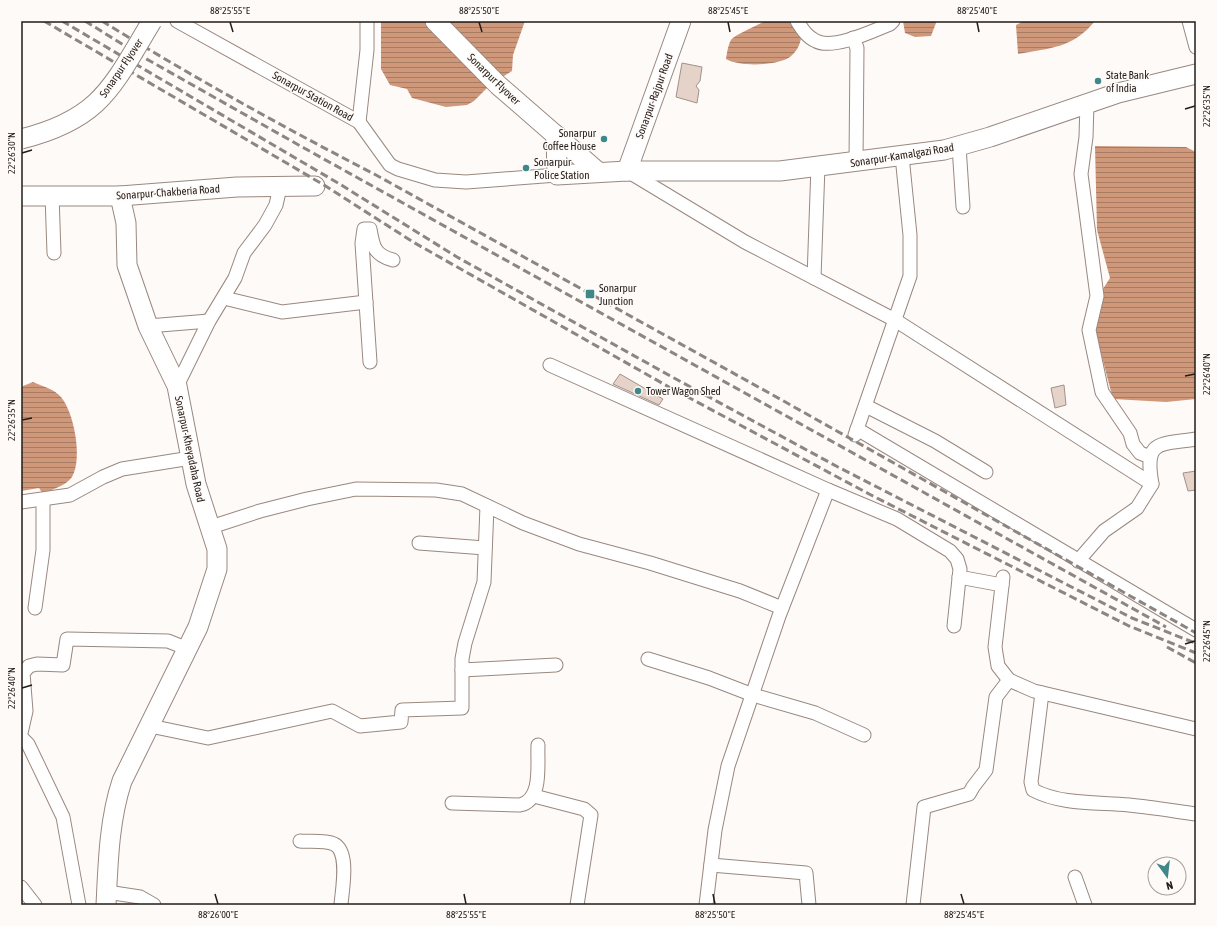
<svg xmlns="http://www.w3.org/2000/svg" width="1217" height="926" viewBox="0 0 1217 926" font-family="'Asap Condensed',sans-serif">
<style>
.water{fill:url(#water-rules)}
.building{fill:#e5d2c8;stroke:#a39188}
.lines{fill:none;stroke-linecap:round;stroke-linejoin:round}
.minor-casing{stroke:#99887f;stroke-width:15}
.secondary-casing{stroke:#99887f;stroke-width:21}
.minor{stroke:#fff;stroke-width:13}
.secondary{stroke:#fff;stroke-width:19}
.rail{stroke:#8c8683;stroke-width:3;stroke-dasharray:8 4;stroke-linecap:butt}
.secondary-bridge-casing{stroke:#99887f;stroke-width:21;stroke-linecap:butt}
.secondary-bridge{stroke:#fff;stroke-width:19}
.ticks{fill:none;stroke:#231c18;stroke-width:1.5}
.poi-dot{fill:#3f888a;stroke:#fefaf8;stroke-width:1.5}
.labels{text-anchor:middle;stroke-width:3;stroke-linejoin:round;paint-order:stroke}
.street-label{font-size:11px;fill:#231c18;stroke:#fefaf8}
.poi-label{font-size:11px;fill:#231c18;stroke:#fefaf8;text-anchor:start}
.neatline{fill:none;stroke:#231c18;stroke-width:1.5}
.ticks-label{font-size:10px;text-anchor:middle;fill:#231c18}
</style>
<defs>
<pattern id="water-rules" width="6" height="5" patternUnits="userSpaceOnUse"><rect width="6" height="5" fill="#d0987a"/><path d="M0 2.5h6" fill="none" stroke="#a87b63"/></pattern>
</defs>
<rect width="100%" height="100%" fill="#fefaf8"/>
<g class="water">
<polygon points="381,21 525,21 513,55 512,71 490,85 474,101 467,105 446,107 412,98 407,89 390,85 381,69"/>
<path d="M765,21H790L801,39C799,47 796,52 790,57C777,66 739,67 726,59C727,53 728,45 731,40C733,36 758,25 765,21Z"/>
<polygon points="903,21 936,21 936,23 931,36 915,37 905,33"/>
<path d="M1024,21H1095C1073,48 1051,48 1018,54L1016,25Z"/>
<polygon points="1095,146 1186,147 1196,152 1196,399 1166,402 1113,399 1093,323 1092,306 1110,278 1097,230"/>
<path d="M33,382C42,386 54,389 61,397C74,412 83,459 72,477C66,486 52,489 43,494L39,488L21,491V389L23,386Z"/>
</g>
<g class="building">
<polygon points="682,63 702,67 700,81 696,86 699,90 697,103 676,97"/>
<polygon points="620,374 663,399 659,405 613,384"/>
<polygon points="1064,385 1066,405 1055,408 1051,388"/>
<polygon points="1196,471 1196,490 1188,491 1183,473"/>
</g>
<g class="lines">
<g class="minor-casing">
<g id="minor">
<polyline points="177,21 359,122 390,165 398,169 435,180 466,182 557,175"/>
<path d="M797,21C802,29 807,37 816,41C833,50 873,31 890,24L893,21"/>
<polyline points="1189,21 1196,47"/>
<polyline points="853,38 857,48 856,162"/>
<polyline points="1087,103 1086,137 1081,174 1097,296 1089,330 1102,392 1130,433 1133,444 1140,453 1150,457"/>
<polyline points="359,122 367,50 367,21"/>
<polyline points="959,146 963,207"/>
<polyline points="629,172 745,242 895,320 1152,484"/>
<polyline points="52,195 54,253"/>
<polyline points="814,278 818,166"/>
<polyline points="224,298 282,312 366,302"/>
<polyline points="148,326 209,321"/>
<path d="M370,362L362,243L364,229H370C373,246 374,255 393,260"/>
<polyline points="550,365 828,490 897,519 950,551 957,559 960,569 954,626"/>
<polyline points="177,386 209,321 235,278 244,253 265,225 276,205 280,187"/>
<polyline points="866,406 935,441 986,472"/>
<polyline points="857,429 1196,630"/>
<polyline points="855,435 910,276 910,235 902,156"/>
<polyline points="21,502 70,495 103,477 122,469 191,458"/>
<polyline points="211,527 260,511 307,499 356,489 436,490 462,494 523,523 579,544 650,563 740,591 782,608"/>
<polyline points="419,543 485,548"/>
<path d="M1078,561L1104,531L1137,508L1152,484C1144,439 1159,445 1196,439"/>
<polyline points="959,577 1002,585"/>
<polyline points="1003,577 995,647 998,666 1009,680 1034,691 1196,729"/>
<polyline points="35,608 43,550 43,500"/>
<polyline points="648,659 709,678 753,695 815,713 864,735"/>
<polyline points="462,670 556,665"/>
<path d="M1042,693L1031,782L1033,790C1061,805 1098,802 1129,805C1151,807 1174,811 1196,814"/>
<polyline points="150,726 208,738 332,711 360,726 401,722 402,710 462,708 462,659 465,643 484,582 487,506"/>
<polyline points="21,733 26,711 23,673 29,666 37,664 63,665 67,639 168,641 188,649"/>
<polyline points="21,737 28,744 63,817 79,905"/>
<polyline points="534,796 584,809 591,815 577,905"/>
<path d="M452,803L520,805C543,800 537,764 538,745"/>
<path d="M300,841C310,842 325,840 334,844C350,852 342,890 341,905"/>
<polyline points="711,865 806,873 809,905"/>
<polyline points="1075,877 1085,905"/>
<polyline points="21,887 35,905"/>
<polyline points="107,892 140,897 154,905"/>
<polyline points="706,905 715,830 728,766 779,616 828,490"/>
<polyline points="913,905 924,807 969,794 973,787 986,770 996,697 1009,680"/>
</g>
</g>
<g class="secondary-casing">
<g id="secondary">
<polyline points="435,21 498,85 598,172"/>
<polyline points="556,135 557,175 627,171 780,171 944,150 990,137 1118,93 1196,74"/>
<polyline points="627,171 681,21"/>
<polyline points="21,196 120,196 237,187 315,186"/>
<path d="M106,905C108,864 109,820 122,781L198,627L217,569V549L196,484L177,386L148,326L127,265L126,223L120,196"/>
</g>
</g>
<use href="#minor" class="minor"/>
<use href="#secondary" class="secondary"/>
<g class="rail">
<polyline points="44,21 324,185 413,242 669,387 871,495 1129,626 1196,653"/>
<polyline points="62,21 338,183 457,257 674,378 838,467 1132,618 1195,643"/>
<polyline points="85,21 143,57 304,148 1166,627"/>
<path d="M102,21C191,76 283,127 376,175L780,399L1196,633"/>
<polyline points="1167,647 1196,663"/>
</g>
<g class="secondary-bridge-casing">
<path id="secondary-bridge" d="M21,139C101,119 112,87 152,21"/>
</g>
<use href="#secondary-bridge" class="secondary-bridge"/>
</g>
<path class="ticks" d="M230,22L233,32M479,22L482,32M728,22L730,32M977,22L979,32M1185,109L1195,106M22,153L32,150M1185,376L1195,374M22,420L32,418M1185,644L1195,641M22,688L32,685M215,894L218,904M464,894L466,904M713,894L715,904M961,894L964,904"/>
<g class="poi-dot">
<circle cx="1098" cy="81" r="4"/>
<circle cx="604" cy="139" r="4"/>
<circle cx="526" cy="168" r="4"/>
<rect x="585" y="289" width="10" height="10" rx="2"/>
<circle cx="638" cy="391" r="4"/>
</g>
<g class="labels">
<g class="street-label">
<text transform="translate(121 68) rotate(-56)" y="4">Sonarpur Flyover</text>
<text transform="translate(494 79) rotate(44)" y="4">Sonarpur Flyover</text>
<text transform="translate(313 96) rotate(29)" y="4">Sonarpur Station Road</text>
<text transform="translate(654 96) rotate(-70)" y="4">Sonarpur-Rajpur Road</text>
<text transform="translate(902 155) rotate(-9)" y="4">Sonarpur-Kamalgazi Road</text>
<text transform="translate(168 192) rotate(-4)" y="4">Sonarpur-Chakberia Road</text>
<text transform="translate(190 449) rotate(78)" y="4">Sonarpur-Kheyadaha Road</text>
</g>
<g class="poi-label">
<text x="1106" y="79">State Bank<tspan x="1106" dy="13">of India</tspan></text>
<text x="596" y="137" text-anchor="end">Sonarpur<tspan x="596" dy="13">Coffee House</tspan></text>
<text x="534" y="166">Sonarpur<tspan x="534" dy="13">Police Station</tspan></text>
<text x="599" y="292">Sonarpur<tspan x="599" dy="13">Junction</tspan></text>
<text x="646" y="395">Tower Wagon Shed</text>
</g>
</g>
<rect width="1217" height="926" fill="none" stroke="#fefaf8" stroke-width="44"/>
<g transform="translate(1167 876) rotate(165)"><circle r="19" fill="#fefaf8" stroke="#a6a19e"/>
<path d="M0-3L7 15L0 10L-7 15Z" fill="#3f888a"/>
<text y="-6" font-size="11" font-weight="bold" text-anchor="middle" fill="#231c18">N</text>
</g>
<rect x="22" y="22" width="1173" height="882" class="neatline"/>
<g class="ticks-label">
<text x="230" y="14">88°25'55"E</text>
<text x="479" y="14">88°25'50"E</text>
<text x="728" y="14">88°25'45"E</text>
<text x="977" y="14">88°25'40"E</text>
<text transform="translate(1206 106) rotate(-90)" y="4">22°26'35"N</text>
<text transform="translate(11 153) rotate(-90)" y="4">22°26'30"N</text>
<text transform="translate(1206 374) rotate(-90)" y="4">22°26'40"N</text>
<text transform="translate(11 420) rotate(-90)" y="4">22°26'35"N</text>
<text transform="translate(1206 641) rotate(-90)" y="4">22°26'45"N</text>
<text transform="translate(11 688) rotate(-90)" y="4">22°26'40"N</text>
<text x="218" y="918">88°26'00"E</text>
<text x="466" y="918">88°25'55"E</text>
<text x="715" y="918">88°25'50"E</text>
<text x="964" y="918">88°25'45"E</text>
</g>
</svg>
